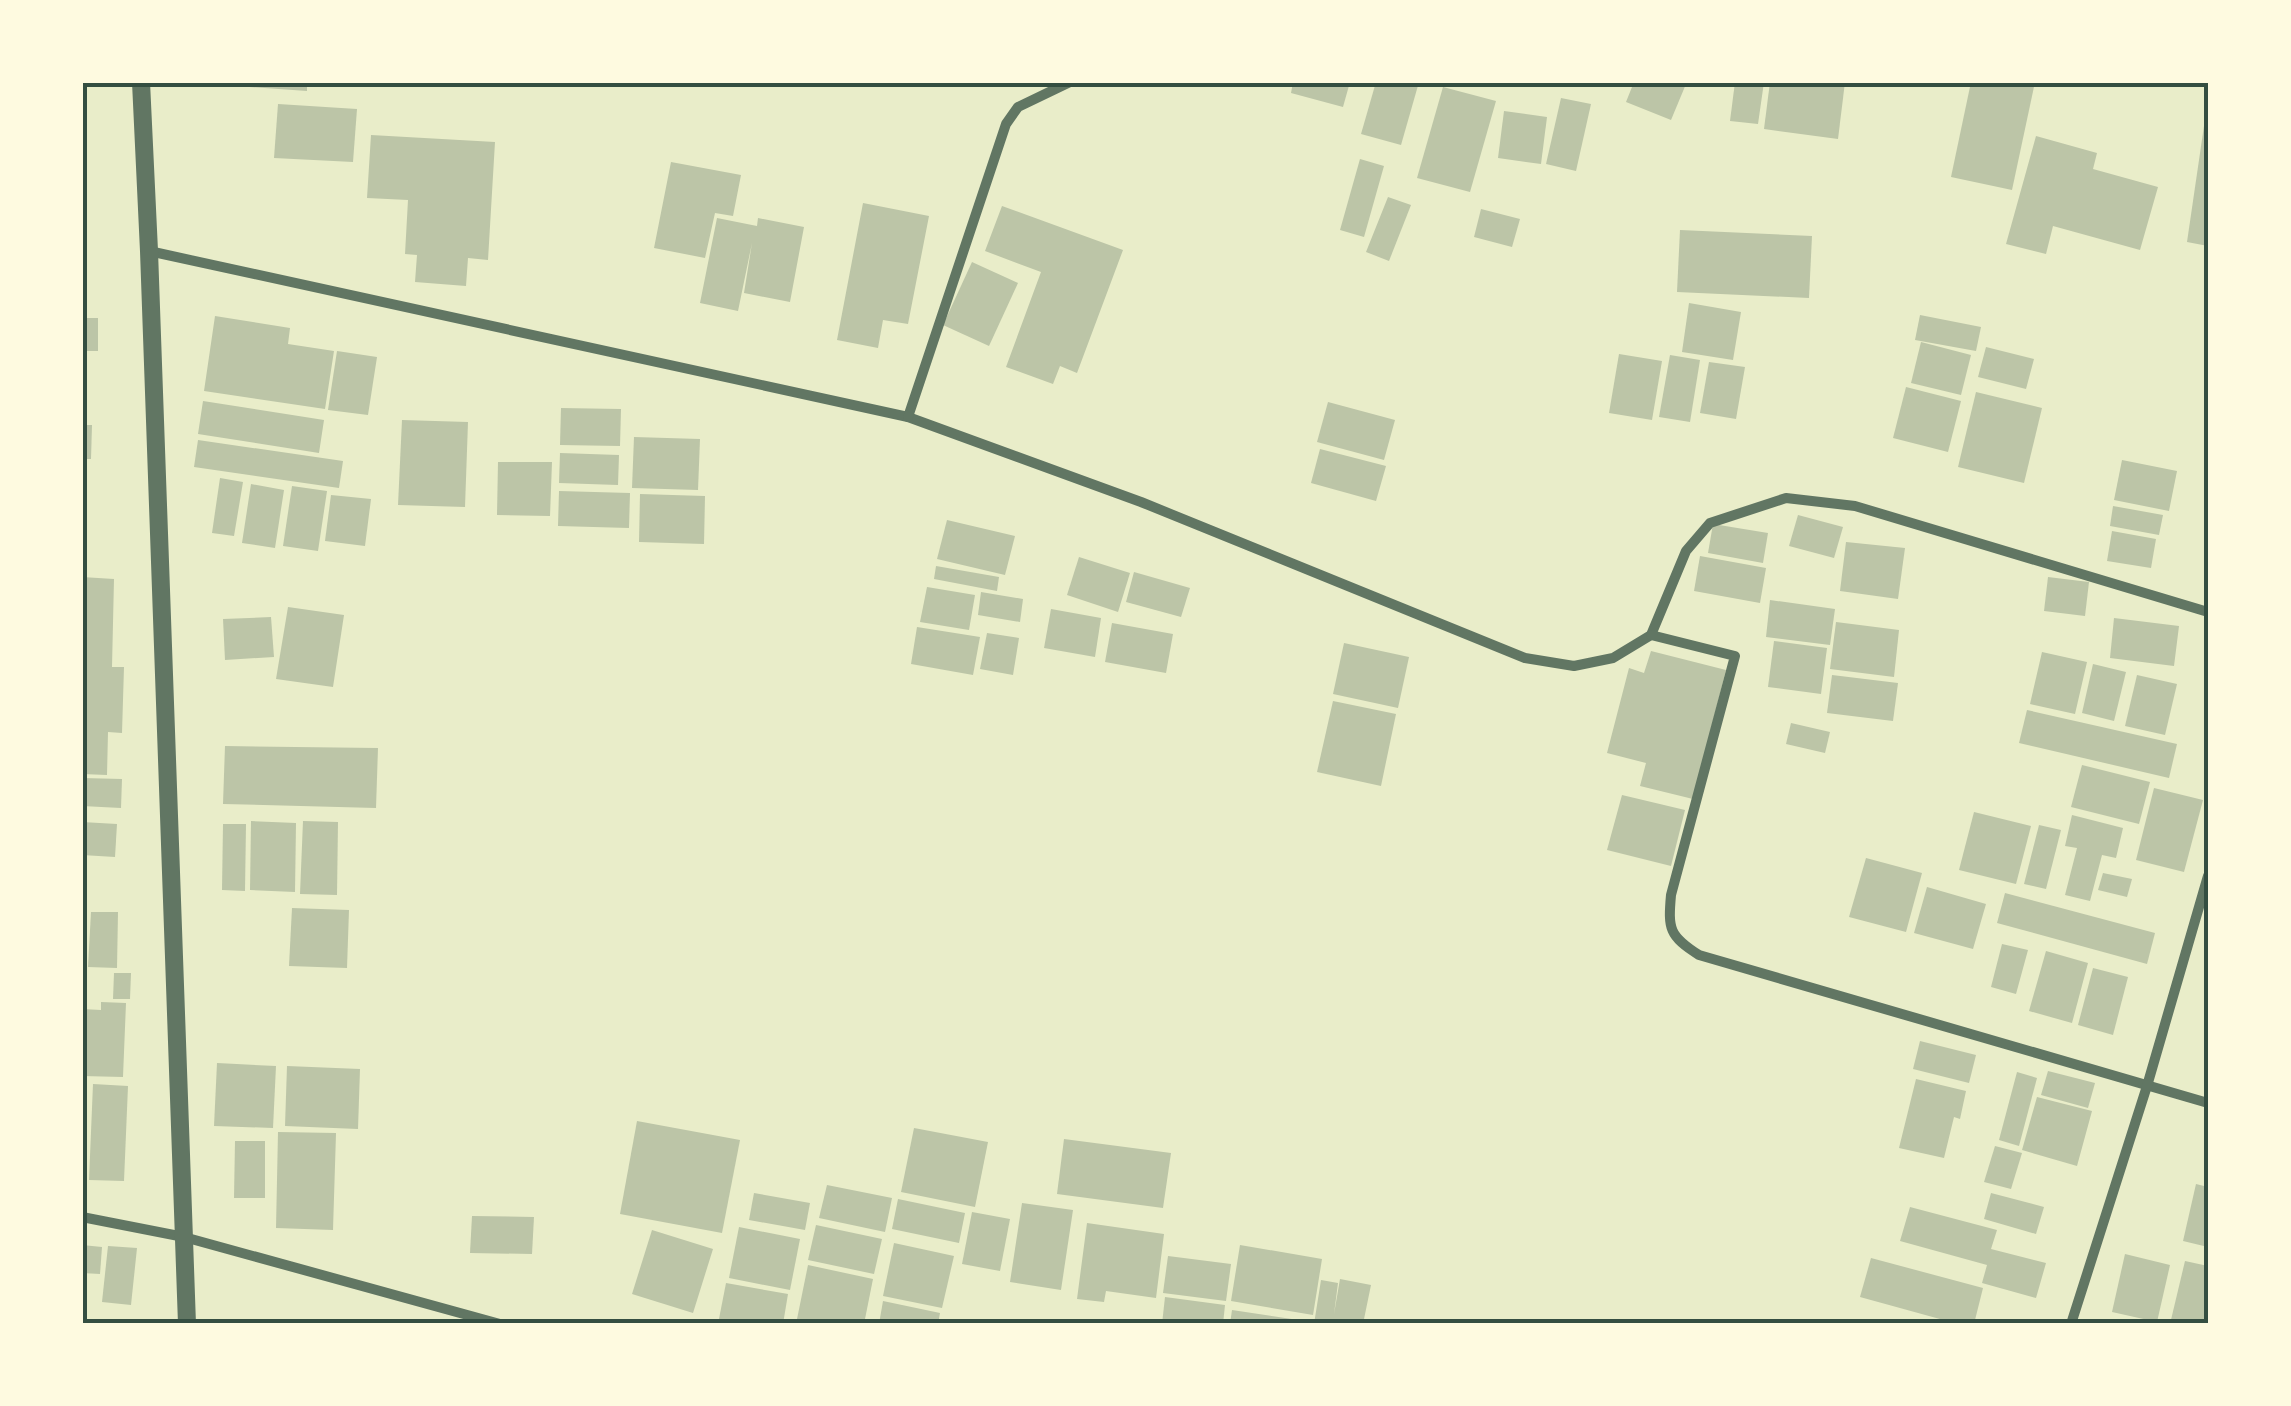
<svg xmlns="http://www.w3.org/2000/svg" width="2291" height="1406" viewBox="0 0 2291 1406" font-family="Raleway,sans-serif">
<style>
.building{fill:#bcc5a7}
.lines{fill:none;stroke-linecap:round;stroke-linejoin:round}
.minor{stroke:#617663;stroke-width:10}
.tertiary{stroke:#617663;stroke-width:18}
.neatline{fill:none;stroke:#344e41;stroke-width:4}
</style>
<rect width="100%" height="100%" fill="#e9edc9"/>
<g class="building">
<polygon points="222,82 307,82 307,91 222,85"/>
<polygon points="1293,82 1350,82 1343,107 1291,93"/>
<polygon points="1376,82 1419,82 1401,145 1361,134"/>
<polygon points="1634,82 1686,84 1671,120 1626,102"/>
<polygon points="1735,82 1764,82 1758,124 1730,121"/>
<polygon points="1770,82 1845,82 1838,139 1764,129"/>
<polygon points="1971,82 2035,82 2012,190 1951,177"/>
<polygon points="1443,87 1496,101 1470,192 1417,178"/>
<polygon points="1561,98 1591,104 1576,171 1546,164"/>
<polygon points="278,104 357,109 353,162 274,158"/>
<polygon points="1504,111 1547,117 1541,164 1498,158"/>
<polygon points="2205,119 2208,119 2208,246 2187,242"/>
<polygon points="371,135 495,142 488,260 468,258 466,286 415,282 417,255 405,254 408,200 367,198"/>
<polygon points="2036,136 2097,153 2093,169 2158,187 2140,250 2053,226 2046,254 2006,244"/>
<polygon points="1360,159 1384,166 1364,237 1340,230"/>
<polygon points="671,162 741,175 733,216 715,213 705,258 654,248"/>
<polygon points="1388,197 1411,205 1389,261 1366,252"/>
<polygon points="863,203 929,216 908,324 883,320 878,348 837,340"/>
<polygon points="1002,206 1123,250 1077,373 1060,366 1053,384 1006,367 1041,272 985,251"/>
<polygon points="1481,209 1520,219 1512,247 1474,237"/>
<polygon points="717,218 757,226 758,218 804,227 790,302 744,293 752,243 738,311 700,303"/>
<polygon points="1680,230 1812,236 1809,298 1677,292"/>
<polygon points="972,262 1018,283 989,346 943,325"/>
<polygon points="1689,303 1741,312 1733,360 1682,352"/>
<polygon points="1920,315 1981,327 1976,351 1915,340"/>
<polygon points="215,316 290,328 288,344 334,351 325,409 204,391"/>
<rect x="82" y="318" width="16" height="33"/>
<polygon points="1921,342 1971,355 1961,395 1911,383"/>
<polygon points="1986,347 2034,359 2026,389 1978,377"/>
<polygon points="337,351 377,357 368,415 328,410"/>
<polygon points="1619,354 1662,361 1652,420 1609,413"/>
<polygon points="1670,355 1700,360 1690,422 1659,417"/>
<polygon points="1709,362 1745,367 1736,419 1700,413"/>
<polygon points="1906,387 1961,401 1948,452 1893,438"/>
<polygon points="1976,392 2042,408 2024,483 1958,467"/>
<polygon points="203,401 324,420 319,453 198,434"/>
<polygon points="1328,402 1395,420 1384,460 1317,442"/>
<polygon points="561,408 621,409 620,446 560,445"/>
<polygon points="402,420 468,422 465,507 398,505"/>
<polygon points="82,425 92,425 91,459 82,459"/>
<polygon points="634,437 700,439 698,490 632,488"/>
<polygon points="198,440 343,461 339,488 194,467"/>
<polygon points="1320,449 1386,466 1376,501 1311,483"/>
<polygon points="560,453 619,455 618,485 559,483"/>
<polygon points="2122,460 2177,471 2169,511 2114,500"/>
<polygon points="498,462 552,462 550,516 497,515"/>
<polygon points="220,478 243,482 234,536 212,533"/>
<polygon points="251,484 284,490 275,548 242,543"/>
<polygon points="292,486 327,491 318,551 283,546"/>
<polygon points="559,491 630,493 629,528 558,526"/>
<polygon points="640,494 705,496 704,544 639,542"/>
<polygon points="331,495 371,499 365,546 325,541"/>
<polygon points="2113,506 2163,515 2159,535 2110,526"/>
<polygon points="1798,515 1843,527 1834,558 1789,546"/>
<polygon points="947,520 1015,536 1005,575 937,559"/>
<polygon points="1713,524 1768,533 1763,563 1708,553"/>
<polygon points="2112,531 2156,539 2151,568 2107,561"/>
<polygon points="1846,542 1905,548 1898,599 1840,591"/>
<polygon points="1700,556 1766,568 1760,603 1694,591"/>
<polygon points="1079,557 1130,573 1118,612 1067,595"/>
<polygon points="936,566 999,577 997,591 934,579"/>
<polygon points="1134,572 1190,588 1181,617 1126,602"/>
<polygon points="82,577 114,579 112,667 124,667 122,733 108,732 107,775 82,774 85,672 82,672"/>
<polygon points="2048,577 2089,582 2085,616 2044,611"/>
<polygon points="927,587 975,595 969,630 920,622"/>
<polygon points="981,592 1023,599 1020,622 978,615"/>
<polygon points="1770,600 1835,609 1830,645 1766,637"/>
<polygon points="288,607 344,615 333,687 276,679"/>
<polygon points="1051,609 1101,618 1095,657 1044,648"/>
<polygon points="271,617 274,657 225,660 223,619"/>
<polygon points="2114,618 2179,626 2174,666 2110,658"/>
<polygon points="1836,622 1899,630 1894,677 1830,669"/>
<polygon points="1112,623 1173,634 1166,673 1105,662"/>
<polygon points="917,627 980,637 973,675 911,664"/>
<polygon points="987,633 1019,638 1013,675 980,669"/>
<polygon points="1774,641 1827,648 1821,694 1768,687"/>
<polygon points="1344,643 1409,657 1398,708 1333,694"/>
<polygon points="1651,651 1726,670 1693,799 1640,786 1646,763 1607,753 1629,668 1644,673"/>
<polygon points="2042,652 2087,662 2075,714 2030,704"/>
<polygon points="2093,664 2126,672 2114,721 2082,713"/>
<polygon points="1832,675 1898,683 1893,721 1827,713"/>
<polygon points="2137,675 2177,684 2165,735 2125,726"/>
<polygon points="1333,701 1396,714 1381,786 1317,772"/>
<polygon points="2027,710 2177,744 2169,778 2019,743"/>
<polygon points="1791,723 1830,732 1825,753 1786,744"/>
<polygon points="225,746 378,748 376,808 223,804"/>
<polygon points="2082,765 2150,782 2139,824 2071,807"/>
<polygon points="82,778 122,779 121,808 82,806"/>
<polygon points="2154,788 2203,800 2184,872 2136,860"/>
<polygon points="1622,795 1685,810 1671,866 1607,850"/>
<polygon points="1974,812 2031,826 2016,884 1959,870"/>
<polygon points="2072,815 2123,828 2116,858 2102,855 2090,901 2065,895 2077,848 2065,846"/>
<polygon points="251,821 296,823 295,892 250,890"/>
<polygon points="303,821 338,822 337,895 300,894"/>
<polygon points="82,822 117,824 115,857 82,855"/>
<polygon points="223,824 246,824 245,891 222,890"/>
<polygon points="2039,825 2061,830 2046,889 2024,884"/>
<polygon points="1866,858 1922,873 1906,932 1849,917"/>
<polygon points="2103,873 2132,879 2127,897 2098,890"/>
<polygon points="1927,887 1986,904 1973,949 1914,933"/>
<polygon points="2005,893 2155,933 2147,964 1997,923"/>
<polygon points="292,908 349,910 347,968 289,966"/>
<polygon points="91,912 118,912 117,968 88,967"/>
<polygon points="2002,944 2028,950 2016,994 1991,987"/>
<polygon points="2046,951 2088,963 2072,1023 2029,1011"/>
<polygon points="2093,968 2128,977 2113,1035 2078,1025"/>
<polygon points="114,973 131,973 130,999 113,999"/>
<polygon points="101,1002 126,1003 123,1077 82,1076 82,1009 101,1010"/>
<polygon points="1920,1041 1976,1055 1969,1083 1913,1069"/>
<polygon points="217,1063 276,1066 273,1128 214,1126"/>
<polygon points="287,1066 360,1069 358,1129 285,1126"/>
<polygon points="2048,1071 2095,1083 2088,1108 2041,1095"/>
<polygon points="2017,1072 2037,1078 2019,1146 1999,1140"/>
<polygon points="1916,1079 1966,1091 1960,1119 1954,1117 1944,1158 1899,1148"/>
<polygon points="93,1084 128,1086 124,1181 89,1180"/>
<polygon points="2037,1097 2092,1111 2077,1166 2022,1150"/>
<polygon points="637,1121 740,1140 722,1233 620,1214"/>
<polygon points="914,1128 988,1142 975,1207 901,1192"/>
<polygon points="278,1132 336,1133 333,1230 276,1228"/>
<polygon points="1064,1139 1171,1153 1163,1208 1057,1194"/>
<polygon points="235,1141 265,1141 265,1198 234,1198"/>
<polygon points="1995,1146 2022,1153 2011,1189 1984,1182"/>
<polygon points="2196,1184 2208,1187 2208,1247 2183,1241"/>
<polygon points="827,1185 892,1198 885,1232 819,1218"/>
<polygon points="754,1193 810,1203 805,1230 749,1220"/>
<polygon points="1991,1193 2044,1207 2036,1234 1984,1219"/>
<polygon points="898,1199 965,1213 959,1243 892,1229"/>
<polygon points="1022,1203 1073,1210 1061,1290 1010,1282"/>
<polygon points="1910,1207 1997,1230 1991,1249 2046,1263 2036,1298 1982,1283 1987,1265 1900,1241"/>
<polygon points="972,1212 1010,1219 1000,1271 962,1264"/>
<polygon points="472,1216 534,1217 532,1254 470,1253"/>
<polygon points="1087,1223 1164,1234 1156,1298 1106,1291 1104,1302 1077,1299"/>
<polygon points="816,1225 882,1239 874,1274 808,1260"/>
<polygon points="739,1227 800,1239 790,1290 729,1278"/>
<polygon points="652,1230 713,1249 693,1313 632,1294"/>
<polygon points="894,1243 954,1256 942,1308 883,1296"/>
<polygon points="82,1245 102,1247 100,1274 82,1273"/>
<polygon points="1240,1245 1322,1259 1313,1315 1231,1301"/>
<polygon points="108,1246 137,1248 131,1305 102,1302"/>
<polygon points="2125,1254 2170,1265 2157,1322 2112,1312"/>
<polygon points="1168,1256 1231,1264 1226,1301 1163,1293"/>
<polygon points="1871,1258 1983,1288 1974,1324 1958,1324 1860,1297"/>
<polygon points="2185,1261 2208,1266 2208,1324 2170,1324"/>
<polygon points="808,1265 873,1279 864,1324 796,1324"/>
<polygon points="1340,1279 1371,1285 1363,1324 1314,1324 1321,1280 1338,1283 1334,1314"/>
<polygon points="726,1283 788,1294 783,1324 718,1324"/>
<polygon points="1165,1297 1225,1305 1223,1324 1162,1324"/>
<polygon points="883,1301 940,1313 938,1324 879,1324"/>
<polygon points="1232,1310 1305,1321 1305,1324 1230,1324"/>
</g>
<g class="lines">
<g class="minor">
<polyline points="149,251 908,417 1141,502 1525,658 1574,666 1613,658 1651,635 1686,551 1710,523 1786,498 1855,506 2208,612"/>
<polyline points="908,417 1006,124 1018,107 1070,82"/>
<path d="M1651,635L1735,656L1671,895C1668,929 1669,936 1699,955L2208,1103"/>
<polyline points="82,1217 184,1237 500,1324"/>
<polyline points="2071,1324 2147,1086 2208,876"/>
</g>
<polyline class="tertiary" points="141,82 149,251 187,1324"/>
</g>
<rect width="2291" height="1406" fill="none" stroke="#fefae0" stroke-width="170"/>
<rect x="85" y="85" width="2121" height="1236" class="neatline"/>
</svg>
